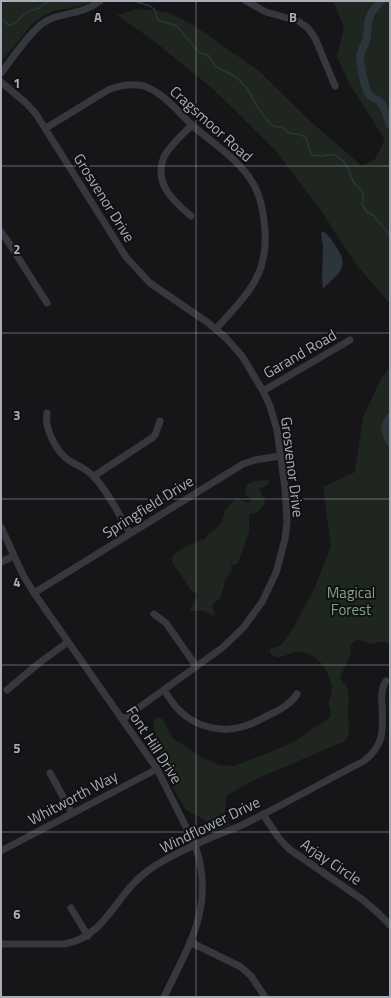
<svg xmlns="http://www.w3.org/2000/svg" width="391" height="998" viewBox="0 0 391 998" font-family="'Titillium Web',sans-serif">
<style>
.green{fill:#1e261f}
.water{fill:#2c353c}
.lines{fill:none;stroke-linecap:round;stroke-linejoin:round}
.stream{stroke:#2c353c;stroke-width:1.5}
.river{stroke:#2c353c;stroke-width:8}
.minor{stroke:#37383d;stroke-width:7}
.grid{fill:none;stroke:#a8adb8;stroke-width:1;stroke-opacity:0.55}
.labels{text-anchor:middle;stroke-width:4;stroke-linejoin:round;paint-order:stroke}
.street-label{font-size:15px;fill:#a8adb8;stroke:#111113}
.park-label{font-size:15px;fill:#7fa381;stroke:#111113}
.grid-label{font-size:13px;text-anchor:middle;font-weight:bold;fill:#a8adb8;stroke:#111113;stroke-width:4;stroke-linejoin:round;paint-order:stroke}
</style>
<rect width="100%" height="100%" fill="#161618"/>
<g class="green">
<path d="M1,1H91C80,8 66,8 54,11C46,14 39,19 32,24L1,62Z"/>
<polygon points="333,1 390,1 390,304 355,263 320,209 275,150 213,89 154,41 117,15 137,9 167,12 192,24 259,71 311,122 362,166 375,159 385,140 349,83 337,57 344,27"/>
<path d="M390,367V643L380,642L371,644L357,639L350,646L351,654L340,677C341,682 347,684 348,690C350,697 348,705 348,712C348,722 352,732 345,741L254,780L226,796L225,812L230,825L214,831L203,819L186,810L173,788L161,756L153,723L155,720L158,717L162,719L173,738L199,756L219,765L233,766L245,762L278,749L297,740L330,717C331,711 330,710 329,705C328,700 332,694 332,690C332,685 330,679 328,675C323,661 311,651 295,652C287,653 278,663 270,652V649L280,646L286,639L295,625L315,587L331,546L323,487L355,472L363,417L381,379Z"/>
<path d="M266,480L269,481V484L258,490L261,491C261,495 265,499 265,503L257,513L250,514L249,517V532L239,560L237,564L231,565L232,570L225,581L221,598L212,605L215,615L214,616C204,609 203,611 191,611L190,609L197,599L198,595L196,593L190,590L186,582L172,562V557C176,551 198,540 205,539L207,535L217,528L222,522L225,510L236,499L249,503L252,500L245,494C245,481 255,481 266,480Z"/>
</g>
<path class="water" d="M323,231C329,235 333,242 337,248C351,269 336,274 323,289L322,280L323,246L321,233Z"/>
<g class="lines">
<g class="stream">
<path d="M134,1L150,6L155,10L158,20L177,26L196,49L201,53L208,55L215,66L236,77L247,88L258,108L271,125L276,127H282L285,129L289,133C293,134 297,134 301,135C310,138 307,149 312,155C315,155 318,156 321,156C326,156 330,153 334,155C344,158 350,170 352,179C355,189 367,186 362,204L367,212L374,216L390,235"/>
<polyline points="1,20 4,20 8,25 11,25 15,23 27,12 39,8 49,1"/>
</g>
<g class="river">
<path d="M381,1C377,6 372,10 370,16C367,23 368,30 367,37C366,44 360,50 360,58C360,63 365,89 368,93C370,97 374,98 378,100C385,106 387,116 390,125"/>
<path d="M390,417C382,428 385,430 390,442"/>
</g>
<g class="minor">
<polyline points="246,1 266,12 298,21 308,28 315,38 335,86"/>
<path d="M1,73C12,59 33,27 48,20C66,12 83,14 100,1"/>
<polyline points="1,82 26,103 36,114 126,257 150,283 207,322 226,338 242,356 263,391 270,406 277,430 285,488 287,522 285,539 276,573 262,602 243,628 222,648 123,719"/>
<path d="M46,128L108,90C120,85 131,83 144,86C164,93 178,112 193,126C214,144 240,160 254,185C264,203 268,239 263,259C258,287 234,308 216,329"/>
<path d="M191,216C174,202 153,183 164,157C170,145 183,134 192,125"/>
<polyline points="1,232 7,240 47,303"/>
<polyline points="263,391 350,340"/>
<path d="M47,413C44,429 57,453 70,461C78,466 87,469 93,476C108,491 119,515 130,533"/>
<polyline points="94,476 152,438 155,435 160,421"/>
<path d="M1,527L23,575L34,593L157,769L195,845C216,905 189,945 164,997"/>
<polyline points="1,562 14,556"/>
<polyline points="34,593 243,464 255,460 280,456"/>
<polyline points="154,614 166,623 196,666"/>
<polyline points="7,690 39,663 68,642"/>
<path d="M164,690C169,698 174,706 181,712C198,728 223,733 245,726C253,724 260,719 267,716C279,710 290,705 297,694"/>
<polyline points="50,773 72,813"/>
<polyline points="263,814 278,837 289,849 363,900 377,912 390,925"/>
<polyline points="1,851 157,769"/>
<polyline points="71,908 88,936"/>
<polyline points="190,942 241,967 251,976 265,997"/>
<path d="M1,944H64C107,937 116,892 149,870C165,858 190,847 208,839C219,834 231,830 242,825C283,805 323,782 364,761C385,744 383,730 382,705C381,696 381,688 386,681"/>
</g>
</g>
<path class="grid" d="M196,1V997M1,166H390M1,333H390M1,499H390M1,665H390M1,832H390"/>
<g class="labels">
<g class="street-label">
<text transform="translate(211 124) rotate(42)" y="5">Cragsmoor Road</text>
<text transform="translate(104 198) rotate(58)" y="5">Grosvenor Drive</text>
<text transform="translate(300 354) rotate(-30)" y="5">Garand Road</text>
<text transform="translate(292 467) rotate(83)" y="5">Grosvenor Drive</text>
<text transform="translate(148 507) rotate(-32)" y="5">Springfield Drive</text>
<text transform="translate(154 745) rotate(57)" y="5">Font Hill Drive</text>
<text transform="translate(73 798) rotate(-28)" y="5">Whitworth Way</text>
<text transform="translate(210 825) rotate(-26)" y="5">Windflower Drive</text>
<text transform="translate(331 862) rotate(34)" y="5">Arjay Circle</text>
</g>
<g class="park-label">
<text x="351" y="598">Magical<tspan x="351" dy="17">Forest</tspan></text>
</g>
</g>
<g class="grid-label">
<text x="98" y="22">A</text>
<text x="293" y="22">B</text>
<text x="17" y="88">1</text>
<text x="17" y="254">2</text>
<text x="17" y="420">3</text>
<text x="17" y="587">4</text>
<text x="17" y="753">5</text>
<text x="17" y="919">6</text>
</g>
<rect width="391" height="998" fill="none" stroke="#a8adb8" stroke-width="4"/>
</svg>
